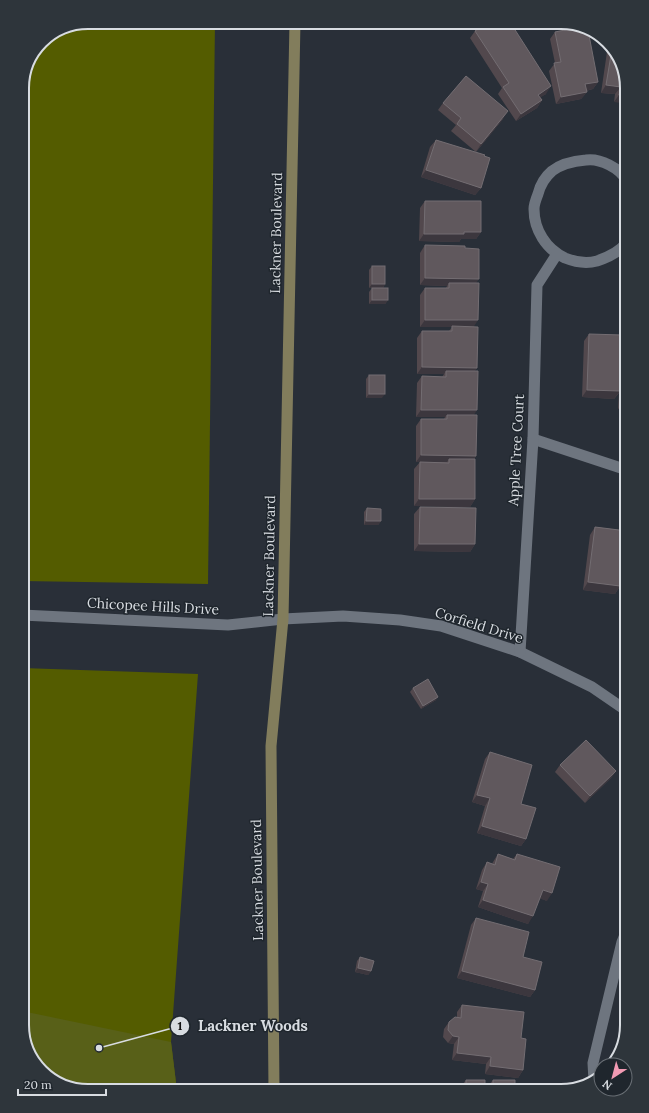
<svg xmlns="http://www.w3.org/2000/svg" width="649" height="1113" viewBox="0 0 649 1113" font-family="Lora,serif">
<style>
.green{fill:#545c00}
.forest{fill:#586018}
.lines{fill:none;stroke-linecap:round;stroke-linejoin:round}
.minor{stroke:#6e757f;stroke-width:11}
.secondary{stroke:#827d5c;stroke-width:11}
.wall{fill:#52484d}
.shaded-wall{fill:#3c373e}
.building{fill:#60585d;stroke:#736d72}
.labels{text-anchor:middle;stroke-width:3;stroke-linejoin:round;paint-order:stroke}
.street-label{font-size:14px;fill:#d8dce1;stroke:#1f262d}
.rim{fill:none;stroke:#d8dce1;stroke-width:2}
.leader{fill:none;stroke:#d8dce1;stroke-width:1.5}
.callout-dot{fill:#d8dce1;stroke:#1f262d;stroke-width:1.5}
.mark-label{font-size:12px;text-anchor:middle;font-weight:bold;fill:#111}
.callout-label{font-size:15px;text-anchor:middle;font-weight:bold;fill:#d8dce1;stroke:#1f262d;stroke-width:3;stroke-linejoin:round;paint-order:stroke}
</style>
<rect width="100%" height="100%" fill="#292f38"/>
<g class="green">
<polygon points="88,22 215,22 208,584 22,581 22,84 42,41"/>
<polygon points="22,668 198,674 171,1042 177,1091 84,1091 52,1080 29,1054 22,1025"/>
</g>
<polygon class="forest" points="22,1011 171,1042 177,1091 84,1091 52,1080 29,1054 22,1025"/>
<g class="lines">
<g class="minor">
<path d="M627,242C620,252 609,257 597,261C586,264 575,262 565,258C546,249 534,230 534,209C534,204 536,199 538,194C540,186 545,177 552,171C561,164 574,161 586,160C600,158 620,168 627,181"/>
<polyline points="533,439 627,470"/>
<polyline points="22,615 228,625 283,619 343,616 400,620 441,626 520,652 592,687 627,711"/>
<polyline points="520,652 533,439 537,285 557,254"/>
<polyline points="594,1081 593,1063 622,942 627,930"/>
</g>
<polyline class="secondary" points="274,1091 271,746 283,619 295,22"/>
</g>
<g class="wall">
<polygon points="430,22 447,22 442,30 429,23"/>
<polygon points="494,29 546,94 540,97 542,100 537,108 516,121 498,94 502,88 470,38 475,31"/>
<polygon points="555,32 598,82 593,89 586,91 587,92 581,99 556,104 549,71 555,63 550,39"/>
<polygon points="608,45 620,59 627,88 614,102 615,94 601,93"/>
<polygon points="443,103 503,119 476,152 451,131 456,125 438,110"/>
<polygon points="436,140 484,156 481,188 475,195 421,177 430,147"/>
<polygon points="425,201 481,232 476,239 461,239 459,242 419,241 420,208"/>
<polygon points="425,245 476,283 474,326 477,368 474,371 474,415 476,456 474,459 475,499 470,507 414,506 414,469 420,462 447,462 416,462 416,426 421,419 444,419 445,417 416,417 417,383 422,376 442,377 444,374 417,374 417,338 422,331 449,331 452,327 420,327 420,295 425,288 446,288 447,286 420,285 420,253"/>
<polygon points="372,266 385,284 383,288 369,288 369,270"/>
<polygon points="372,288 388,300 385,304 369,304 369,292"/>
<polygon points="589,334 621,358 625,352 627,409 618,409 619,393 614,399 582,397 584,341"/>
<polygon points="369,375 382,398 366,398 366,379"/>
<polygon points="420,507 475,544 470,552 414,551 414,514"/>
<polygon points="367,508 381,521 378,525 364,525 364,512"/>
<polygon points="595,527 627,531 627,568 625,571 622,571 620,586 615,594 583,590 590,535"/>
<polygon points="413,688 436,700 421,709 410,692"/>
<polygon points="490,752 521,804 526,839 521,846 477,833 485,806 472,802 485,759"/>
<polygon points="560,765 616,771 611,778 585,803 555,772"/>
<polygon points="498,854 513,859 517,854 547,901 540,898 528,924 478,907 483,891 476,889 482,870 487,862 492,864 493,862"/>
<polygon points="476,918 523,957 535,990 530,997 457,978 471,925"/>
<polygon points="360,957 371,971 368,975 355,972 357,961"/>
<polygon points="462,1005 521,1038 523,1070 518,1078 485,1074 486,1064 452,1060 454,1044 448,1043 443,1037 444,1029 449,1022 457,1017 457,1012"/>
<polygon points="466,1080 485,1085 489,1085 493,1080 515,1086 519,1091 443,1091 447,1085 462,1085"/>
</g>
<g class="shaded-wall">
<polygon points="598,82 593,89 580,92 585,84"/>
<polygon points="606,85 621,87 615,94 601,93"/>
<polygon points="551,86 546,94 533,102 538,95"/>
<polygon points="587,92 581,99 556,104 561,97"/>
<polygon points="619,95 627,96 627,104 614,102"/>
<polygon points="542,100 537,108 516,121 521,114"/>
<polygon points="508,111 503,119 476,152 481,144"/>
<polygon points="426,170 481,188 475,195 421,177"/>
<polygon points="464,232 481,232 476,239 461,239 459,242 419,241 424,234"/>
<polygon points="425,278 479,279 474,286 449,283 447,286 420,285"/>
<polygon points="372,284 385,284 383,288 369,288"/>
<polygon points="372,300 388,300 385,304 369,304"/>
<polygon points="425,320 478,320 473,328 452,326 452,327 420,327"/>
<polygon points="422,367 477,368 472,375 446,371 444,374 417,374"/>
<polygon points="587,390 620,391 614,399 582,397"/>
<polygon points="369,394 385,394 382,398 366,398"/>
<polygon points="623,401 627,401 627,409 618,409"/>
<polygon points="421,410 477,410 472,418 447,415 445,417 416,417"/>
<polygon points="421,455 476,456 471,463 449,459 447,462 416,462"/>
<polygon points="419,499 475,499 470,507 414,506"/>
<polygon points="366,521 381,521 378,525 364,525"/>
<polygon points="419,544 475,544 470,552 414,551"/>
<polygon points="623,563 627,563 627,568 625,571 618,570"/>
<polygon points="588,582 620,586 615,594 583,590"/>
<polygon points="438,697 436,700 421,709 423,706"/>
<polygon points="616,771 611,778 585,803 590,796"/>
<polygon points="477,795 490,798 485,806 472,802"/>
<polygon points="482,826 526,839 521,846 477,833"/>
<polygon points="481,882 488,884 483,891 476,889"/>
<polygon points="543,890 552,893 547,901 538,898"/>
<polygon points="483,900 533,916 528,924 478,907"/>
<polygon points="358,968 371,971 368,975 355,972"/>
<polygon points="462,971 535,990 530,997 457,978"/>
<polygon points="453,1036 459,1037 454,1044 448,1043"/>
<polygon points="457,1053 491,1057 486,1064 452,1060"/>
<polygon points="490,1066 523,1070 518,1078 485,1074"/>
</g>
<g class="building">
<polygon points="437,22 447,22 444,26"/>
<polygon points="488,22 490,22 494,29 504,22 510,22 551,86 538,95 542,100 521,114 503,87 509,83 475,31"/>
<polygon points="579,27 588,30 598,82 585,84 587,92 561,97 554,63 561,62 555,32"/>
<polygon points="612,49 620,59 627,88 627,96 619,95 621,87 606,85"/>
<polygon points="466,76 508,111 481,144 457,124 461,118 443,103"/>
<polygon points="436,140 485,155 484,156 490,158 481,188 426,170"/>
<polygon points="425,201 481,201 481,232 464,232 464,234 424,234"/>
<polygon points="425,245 465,246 465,248 479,249 479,279 425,278"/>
<rect x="372" y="266" width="13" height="18"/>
<polygon points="449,283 479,283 478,320 425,320 425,288 449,288"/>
<rect x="372" y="288" width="16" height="12"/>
<polygon points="452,326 478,327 477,368 422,367 422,331 452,331"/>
<polygon points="589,334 622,335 620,391 587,390"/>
<polygon points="625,352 627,353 627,401 623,401"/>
<polygon points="446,371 478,371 477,410 421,410 422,376 446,377"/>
<rect x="369" y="375" width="16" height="19"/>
<polygon points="447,415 477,415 476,456 421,455 421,419 447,419"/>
<polygon points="449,459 475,459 475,499 419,499 420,462 449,463"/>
<polygon points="420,507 476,508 475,544 419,544"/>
<polygon points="367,508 381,509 381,521 366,521"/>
<polygon points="595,527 627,531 627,563 623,563 620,586 588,582"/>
<polygon points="428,679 438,697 423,706 413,688"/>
<polygon points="586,740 616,771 590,796 560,765"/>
<polygon points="490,752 532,765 521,804 536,808 526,839 482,826 490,798 477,795"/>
<polygon points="498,854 515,860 517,854 560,867 552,893 543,890 533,916 483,900 488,884 481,882 487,862 495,865"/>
<polygon points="476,918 529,932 523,957 542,962 535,990 462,971"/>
<polygon points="360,957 374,961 371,971 358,968"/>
<polygon points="462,1005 524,1012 521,1038 526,1039 523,1070 490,1066 491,1057 457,1053 459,1037 453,1036 448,1030 449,1022 455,1017 461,1018"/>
<polygon points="466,1080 485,1080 485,1085 493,1085 493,1080 515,1080 515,1086 519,1089 519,1091 447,1091 447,1085 466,1085"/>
</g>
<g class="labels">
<g class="street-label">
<text transform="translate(276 233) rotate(-89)" y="5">Lackner Boulevard</text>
<text transform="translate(516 450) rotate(-87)" y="5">Apple Tree Court</text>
<text transform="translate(269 556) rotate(-89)" y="5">Lackner Boulevard</text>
<text transform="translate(153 606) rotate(3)" y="5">Chicopee Hills Drive</text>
<text transform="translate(479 625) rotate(17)" y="5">Corfield Drive</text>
<text transform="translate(257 880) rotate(-91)" y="5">Lackner Boulevard</text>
</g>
</g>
<path d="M0 0H649V1113H0ZM88 29H561A59 59 0 0 1 620 88V1025A59 59 0 0 1 561 1084H88A59 59 0 0 1 29 1025V88A59 59 0 0 1 88 29Z" fill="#2e353b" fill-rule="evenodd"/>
<path class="rim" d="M88 29H561A59 59 0 0 1 620 88V1025A59 59 0 0 1 561 1084H88A59 59 0 0 1 29 1025V88A59 59 0 0 1 88 29Z"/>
<path class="leader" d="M99 1048L180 1026"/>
<g class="callout-dot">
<circle cx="99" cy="1048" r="4"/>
<circle cx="180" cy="1026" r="10"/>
</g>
<g class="mark-label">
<text x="180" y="1030">1</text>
</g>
<g class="callout-label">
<text x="253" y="1031">Lackner Woods</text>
</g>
<g transform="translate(613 1077) rotate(216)"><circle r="19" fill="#1f262d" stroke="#696f75"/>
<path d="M0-3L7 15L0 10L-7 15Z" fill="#f19ab3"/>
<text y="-6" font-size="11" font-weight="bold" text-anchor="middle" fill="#d8dce1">N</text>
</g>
<path d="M18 1089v6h88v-6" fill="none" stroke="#d8dce1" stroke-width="2"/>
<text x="24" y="1089" font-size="12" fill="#d8dce1" stroke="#1f262d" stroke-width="3" paint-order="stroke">20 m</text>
</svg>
